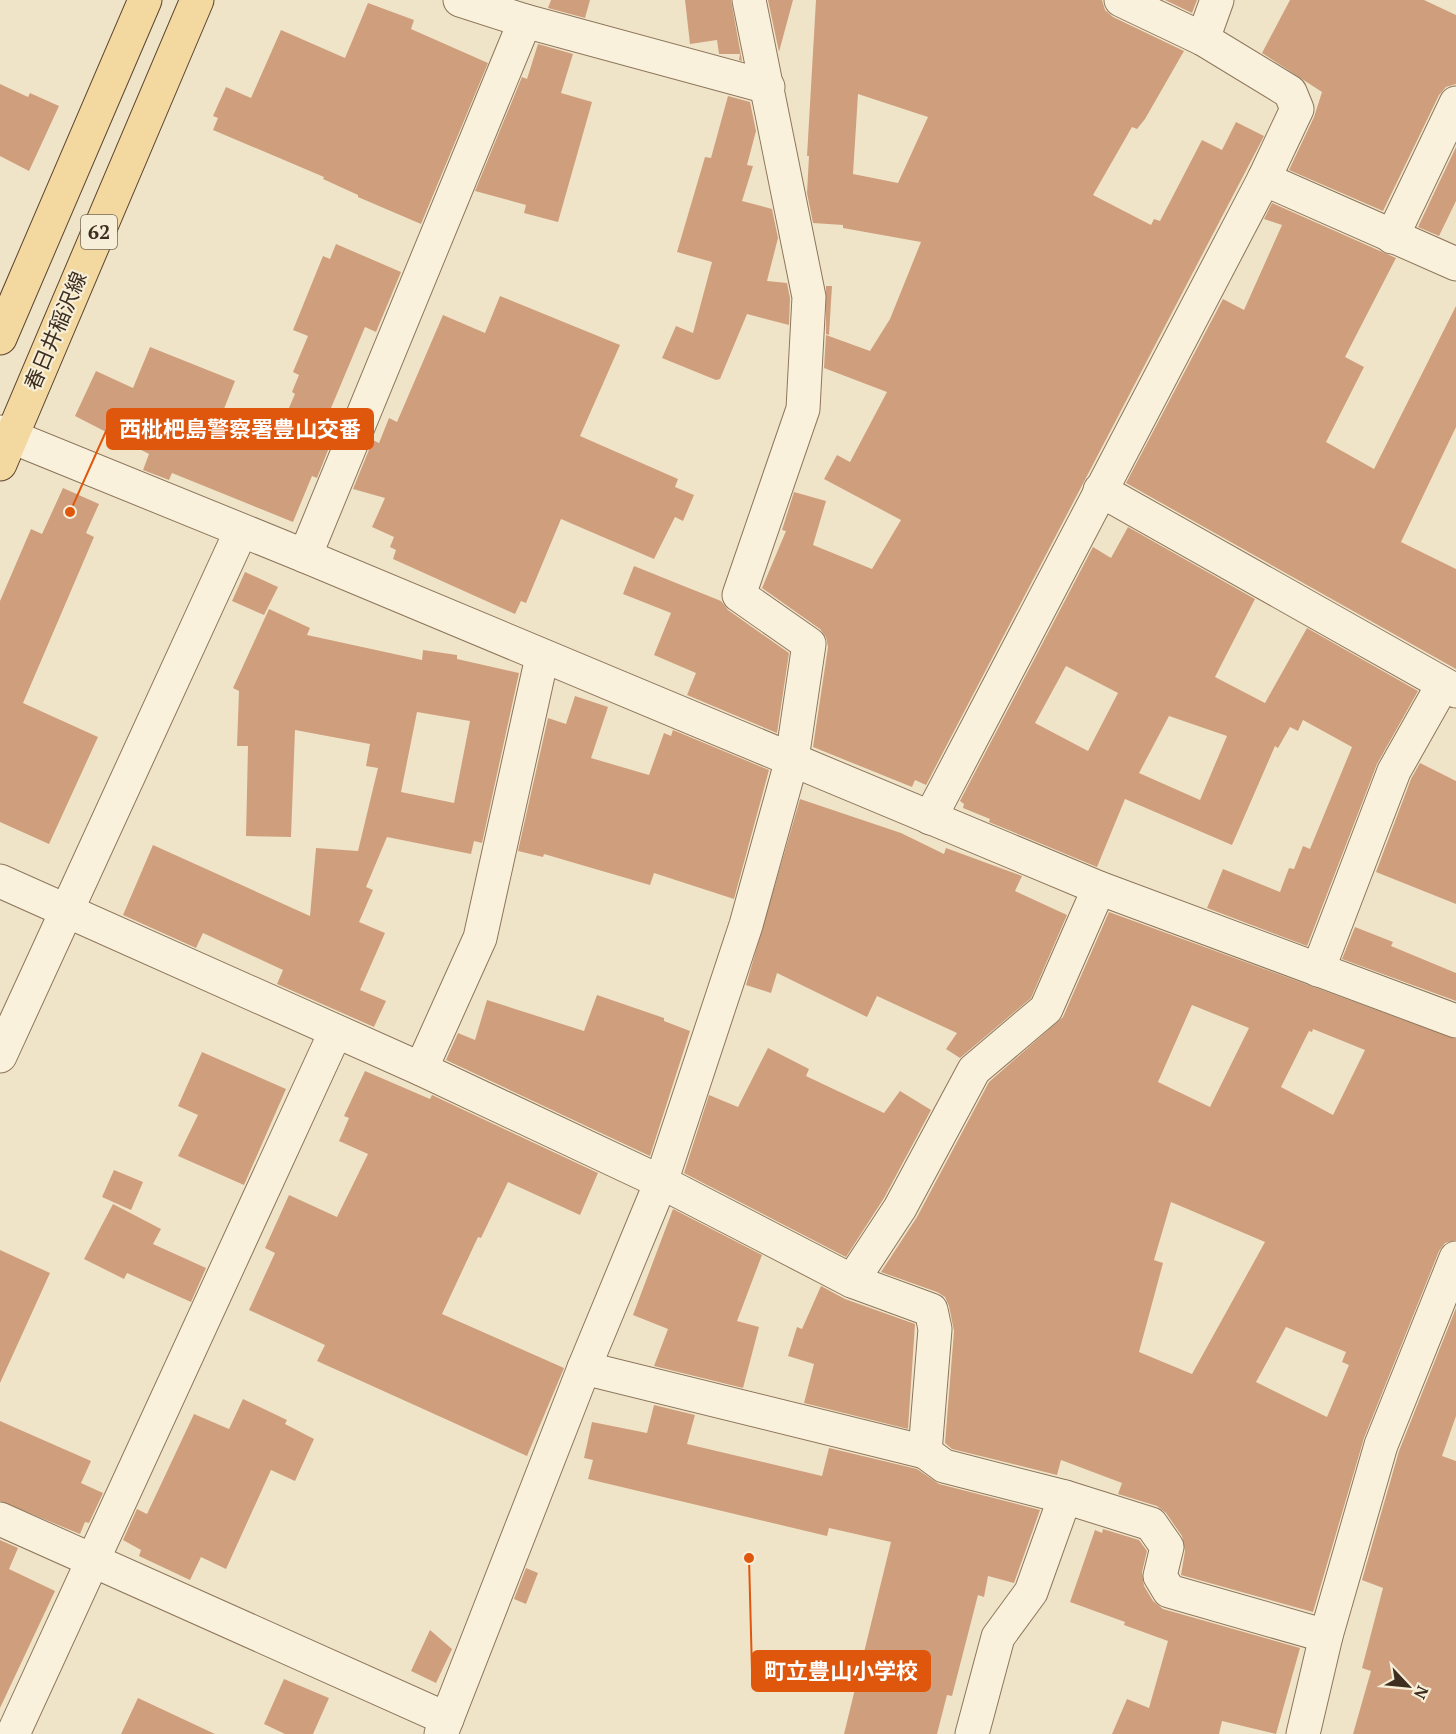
<svg xmlns="http://www.w3.org/2000/svg" width="1456" height="1734" viewBox="0 0 1456 1734" font-family="'PT Serif','Noto Sans JP',serif">
<style>
.building{fill:#cf9f7d;fill-rule:evenodd}
.lines{fill:none;stroke-linecap:round;stroke-linejoin:round}
.minor-casing{stroke:#8d765c;stroke-width:35}
.primary-casing{stroke:#5b4430;stroke-width:35}
.minor{stroke:#faf1dc;stroke-width:33}
.primary{stroke:#f3d9a0;stroke-width:33}
.labels{text-anchor:middle;stroke-width:4.5;stroke-linejoin:round;paint-order:stroke}
.shield{fill:#f7eed8;stroke:#756857;stroke-width:1.5}
.shield-label{font-size:20px;font-weight:bold;fill:#3d2e20}
.street-label{font-size:21px;fill:#3d2e20;stroke:#f7eed8}
.leader{fill:none;stroke:#df570d;stroke-width:2}
.callout-dot{fill:#df570d;stroke:#f7eed8;stroke-width:2}
.callout{fill:#df570d;stroke:#df570d;stroke-width:2}
.callout-label{font-size:22px;text-anchor:middle;font-weight:bold;fill:#fff}
</style>
<rect width="100%" height="100%" fill="#f0e4c8"/>
<g class="building">
<polygon points="551,0 590,0 585,18 548,8"/>
<polygon points="685,0 731,0 742,61 739,60 740,54 719,54 717,40 690,44"/>
<polygon points="768,0 793,0 779,52"/>
<path d="M816,0H1102L1105,10L1113,17L1184,51L1145,119L1137,129L1132,127L1093,195L1151,225L1154,219L1160,221L1202,140L1222,150L1236,122L1264,136L926,785L915,780L912,787L813,747L828,647L826,637L820,629L762,588L786,531L782,530L794,492L826,501L813,545L872,569L901,520L824,479L837,455L850,462L887,392L824,368L826,335L870,351L890,319L921,242L843,228V225L813,223L807,193L809,156H807ZM858,94L928,117L898,183L853,174Z"/>
<polygon points="1165,0 1197,0 1192,13"/>
<polygon points="1290,0 1424,0 1456,15 1456,84 1446,87 1439,95 1383,211 1289,170 1314,117 1322,92 1262,53"/>
<polygon points="368,3 414,20 411,29 488,63 421,224 358,197 358,195 323,179 324,177 213,130 218,118 213,116 226,87 251,98 281,30 345,58"/>
<polygon points="538,44 573,54 561,93 592,102 558,222 524,213 526,205 475,191 522,77 527,79"/>
<polygon points="0,84 28,97 30,93 59,106 29,171 0,156"/>
<polygon points="728,96 750,102 756,131 747,165 753,166 742,201 772,209 778,238 767,281 787,283 790,298 789,325 747,314 720,379 716,380 662,358 676,326 693,333 712,262 677,252 705,157 711,158"/>
<polygon points="1456,147 1456,201 1439,236 1418,227"/>
<polygon points="1272,203 1396,258 1345,357 1364,367 1326,442 1374,469 1456,306 1456,427 1401,542 1456,569 1456,669 1126,483 1223,299 1244,310 1282,225 1264,219"/>
<polygon points="336,244 401,272 376,332 365,327 326,420 338,425 317,478 312,476 293,522 172,473 169,480 143,470 149,454 75,416 96,371 133,388 150,347 235,381 218,424 272,447 295,394 292,392 299,375 293,372 308,336 293,330 323,256 330,259"/>
<polygon points="826,286 832,286 829,335 826,334"/>
<polygon points="500,296 620,345 580,436 678,479 675,487 694,495 683,521 675,517 654,559 561,519 526,603 521,601 515,614 393,559 396,550 390,547 394,537 372,527 385,498 353,489 373,440 379,443 389,418 397,422 443,315 485,333"/>
<polygon points="63,488 99,504 86,533 94,537 23,703 98,737 49,844 0,822 0,601 31,529 42,534"/>
<path d="M1128,527L1255,599L1215,677L1265,703L1307,628L1418,691L1377,764L1307,946L1207,908L1223,869L1280,892L1289,868L1294,869L1303,846L1310,849L1352,747L1303,720L1298,731L1290,727L1278,748L1275,746L1232,845L1125,799L1097,867L989,822L990,819L963,808L964,804L960,801L1093,547L1111,558ZM1066,666L1118,693L1088,751L1035,723ZM1169,716L1227,736L1200,800L1139,773Z"/>
<polygon points="634,566 721,601 728,610 789,653 777,733 687,695 696,673 654,655 671,613 623,594"/>
<polygon points="245,572 278,587 264,615 232,601"/>
<path d="M269,609L310,628L307,635L422,660L423,650L457,655V659L519,673L482,843L474,841L471,854L387,837L366,887L373,890L359,922L385,933L360,990L386,1001L374,1027L277,984L283,970L203,933L196,948L123,915L153,845L310,916L316,848L358,851L378,768L366,766L370,744L295,730L291,837L246,836L248,746H237L239,691L233,688ZM417,712L470,721L454,803L401,792Z"/>
<polygon points="575,696 608,707 591,758 649,775 664,733 671,736 673,730 769,770 734,899 654,873 650,885 544,854 543,857 518,851 548,718 566,724"/>
<polygon points="1420,763 1456,781 1456,904 1376,872 1411,779"/>
<polygon points="800,799 901,833 944,854 946,848 1022,876 1015,891 1067,915 1031,998 960,1058 946,1049 957,1033 877,996 867,1017 777,973 771,993 746,985"/>
<path d="M1109,912L1456,1039V1240L1445,1243L1439,1251L1364,1438L1313,1612L1181,1575L1185,1551L1182,1536L1166,1513L1157,1506L1118,1494L1122,1483L1061,1460L1057,1475L952,1449L945,1443L954,1331L949,1306L945,1297L937,1292L881,1272L917,1217L989,1082L1063,1017ZM1192,1005L1249,1028L1210,1107L1158,1082ZM1313,1029L1365,1050L1333,1115L1281,1087L1309,1031L1312,1032ZM1171,1202L1265,1242L1192,1374L1139,1352L1163,1263L1154,1260ZM1286,1327L1346,1352L1342,1362L1349,1365L1327,1417L1256,1382Z"/>
<polygon points="1355,927 1393,942 1391,946 1456,973 1456,1001 1342,959"/>
<polygon points="597,995 664,1018 664,1021 690,1031 650,1156 446,1060 458,1033 475,1040 487,1000 584,1031"/>
<polygon points="768,1048 809,1069 806,1076 884,1113 900,1091 931,1110 884,1198 846,1257 684,1173 709,1095 738,1107"/>
<polygon points="202,1052 286,1089 244,1185 178,1156 198,1115 178,1106"/>
<polygon points="365,1071 430,1099 432,1095 598,1173 580,1215 508,1182 481,1238 478,1237 442,1314 564,1368 527,1456 317,1361 325,1345 249,1310 275,1253 265,1248 289,1195 337,1217 368,1154 339,1141 349,1118 344,1116"/>
<polygon points="114,1170 143,1182 131,1210 102,1197"/>
<polygon points="113,1204 161,1229 153,1244 206,1268 191,1302 127,1273 124,1279 84,1259"/>
<polygon points="673,1209 762,1255 737,1321 759,1327 743,1388 654,1366 668,1329 633,1315"/>
<polygon points="0,1250 50,1273 0,1383"/>
<polygon points="821,1286 845,1299 915,1324 908,1429 804,1403 814,1364 788,1356 797,1327 802,1329"/>
<polygon points="1456,1308 1456,1416 1442,1456 1456,1461 1456,1734 1353,1734 1371,1671 1362,1668 1383,1588 1362,1580 1399,1451"/>
<polygon points="243,1399 287,1420 285,1424 314,1439 295,1481 271,1470 226,1569 201,1557 190,1580 139,1556 141,1550 123,1540 137,1509 147,1514 194,1414 229,1429"/>
<polygon points="654,1405 695,1415 687,1444 822,1476 829,1448 917,1469 939,1484 1040,1510 1014,1583 988,1576 984,1597 978,1595 952,1696 947,1695 937,1734 844,1734 891,1542 829,1528 827,1536 588,1479 593,1460 584,1458 592,1422 647,1433"/>
<polygon points="0,1421 91,1461 81,1483 103,1493 89,1523 85,1522 80,1534 0,1501"/>
<polygon points="1103,1529 1139,1540 1147,1551 1142,1572 1144,1586 1153,1601 1163,1609 1300,1648 1276,1734 1222,1721 1219,1734 1112,1734 1127,1699 1149,1708 1168,1641 1124,1625 1125,1622 1070,1602 1095,1530 1102,1533"/>
<polygon points="0,1540 18,1548 9,1569 55,1591 0,1708"/>
<polygon points="526,1568 538,1573 526,1604 514,1599"/>
<polygon points="430,1630 452,1649 436,1683 411,1671"/>
<polygon points="284,1679 329,1698 313,1734 285,1734 264,1724"/>
<polygon points="138,1698 215,1734 121,1734"/>
</g>
<g class="lines">
<g class="minor-casing">
<g id="minor">
<polyline points="460,0 525,21 768,87"/>
<polyline points="1203,39 1217,0"/>
<polyline points="1264,179 1456,264"/>
<polyline points="1392,237 1456,103"/>
<polyline points="0,432 305,556 1099,888 1456,1021"/>
<polyline points="1100,490 1456,691"/>
<polyline points="305,556 525,21"/>
<polyline points="930,818 1264,179 1297,109 1290,92 1203,39 1121,0"/>
<polyline points="0,881 421,1069 661,1182 852,1281 931,1310 935,1329 925,1452"/>
<polyline points="1318,970 1394,771 1442,686"/>
<polyline points="0,1056 241,531"/>
<polyline points="421,1069 480,938 542,657"/>
<polyline points="852,1281 900,1208 974,1070 1046,1009 1099,888"/>
<polyline points="584,1368 925,1452 944,1466 1065,1497 1151,1524 1167,1547 1160,1576 1169,1591 1326,1636"/>
<polyline points="0,1519 447,1719"/>
<polyline points="13,1734 335,1033"/>
<polyline points="441,1734 584,1368 661,1182 746,925 792,759 809,644 739,595 803,409 809,297 749,0"/>
<polyline points="972,1734 998,1637 1031,1592 1065,1497"/>
<polyline points="1303,1734 1326,1636 1381,1445 1456,1258"/>
</g>
</g>
<g class="primary-casing">
<g id="primary">
<polyline points="0,338 145,0"/>
<polyline points="0,464 197,0"/>
</g>
</g>
<use href="#minor" class="minor"/>
<use href="#primary" class="primary"/>
</g>
<g class="labels">
<rect class="shield" x="81" y="215" width="36" height="34" rx="4.5"/>
<g class="shield-label">
<text x="99" y="239">62</text>
</g>
<g class="street-label">
<text transform="translate(56 331) rotate(-67)" y="7">春日井稲沢線</text>
</g>
</g>
<path class="leader" d="M70 512L107 429M749 1558L752 1671"/>
<g class="callout-dot">
<circle cx="70" cy="512" r="6"/>
<circle cx="749" cy="1558" r="6"/>
</g>
<g class="callout">
<rect x="107" y="409" width="266" height="40" rx="6"/>
<rect x="752" y="1651" width="178" height="40" rx="6"/>
</g>
<g class="callout-label">
<text x="240" y="437">西枇杷島警察署豊山交番</text>
<text x="841" y="1679">町立豊山小学校</text>
</g>
<g transform="translate(1408 1686) rotate(116)" stroke="#f7eed8" stroke-width="4.5" paint-order="stroke">
<path d="M0-4.5L10 22L0 15L-10 22Z" fill="#3d2e20"/>
<text y="-9" font-size="16" font-weight="bold" text-anchor="middle" fill="#3d2e20">N</text>
</g>
</svg>
